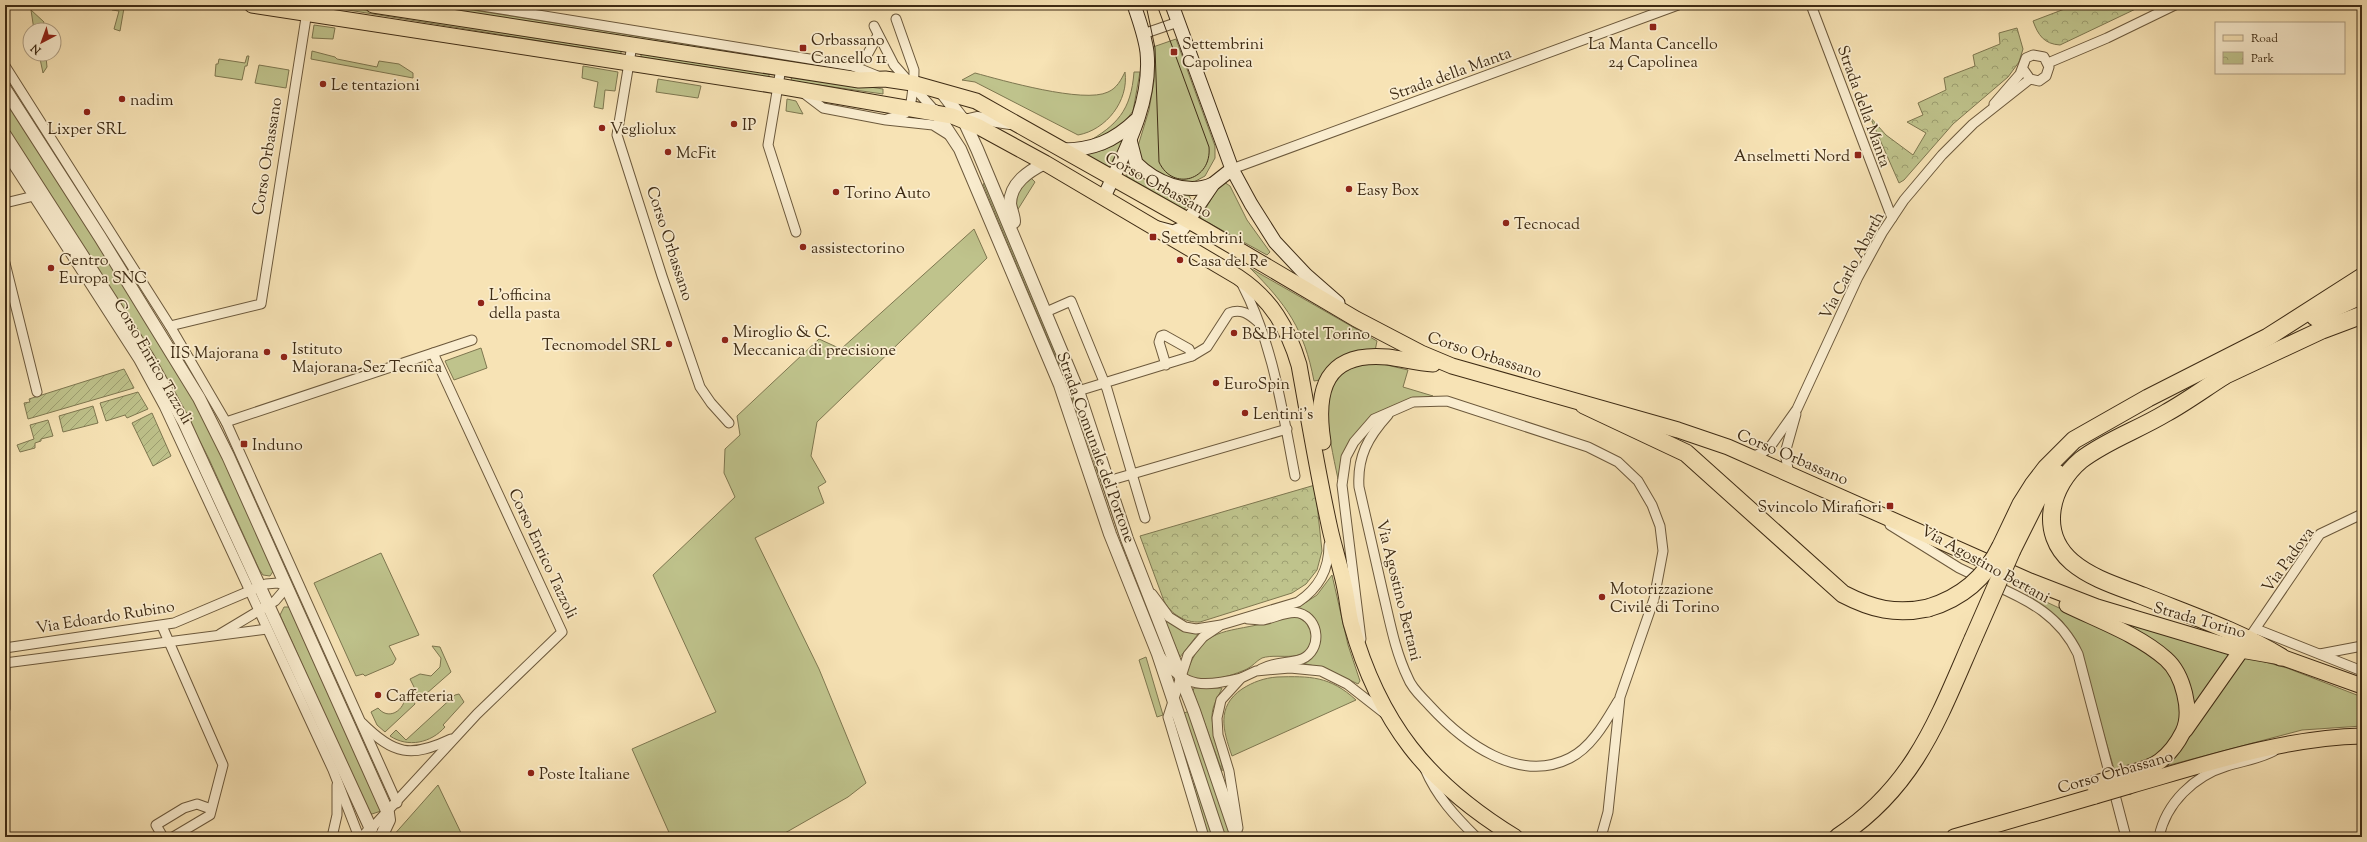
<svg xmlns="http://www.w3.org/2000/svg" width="2367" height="842" viewBox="0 0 2367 842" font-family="'Sorts Mill Goudy',serif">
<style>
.grass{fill:#bfc38c;stroke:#7e7750}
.park{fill:url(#park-crowns);stroke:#7e7750}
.garden{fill:url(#garden-furrows);stroke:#7e7750}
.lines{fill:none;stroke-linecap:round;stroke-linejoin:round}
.minor-casing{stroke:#6c593c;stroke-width:11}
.tertiary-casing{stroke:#6c593c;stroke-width:14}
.secondary-casing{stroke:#3e2b14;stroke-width:15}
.primary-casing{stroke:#3e2b14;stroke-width:17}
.motorway-casing{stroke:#3e2b14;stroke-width:19}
.minor{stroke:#faedcf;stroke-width:9}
.tertiary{stroke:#faedcf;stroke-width:12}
.secondary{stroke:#faedcf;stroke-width:13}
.primary{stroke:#f7e3b5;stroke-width:15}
.motorway{stroke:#f7e3b5;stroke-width:17}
.tram{stroke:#3e2b14;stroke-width:1}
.primary-bridge-casing{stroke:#3e2b14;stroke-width:17;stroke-linecap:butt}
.motorway-bridge-casing{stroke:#3e2b14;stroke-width:19;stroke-linecap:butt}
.primary-bridge{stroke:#f7e3b5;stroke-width:15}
.motorway-bridge{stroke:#f7e3b5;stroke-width:17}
.poi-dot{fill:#8f2418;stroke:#faedcf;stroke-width:1.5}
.labels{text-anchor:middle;stroke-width:3.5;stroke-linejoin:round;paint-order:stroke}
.poi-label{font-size:16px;fill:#3e2b14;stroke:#faedcf;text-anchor:start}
.street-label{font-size:16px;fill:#3e2b14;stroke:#faedcf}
</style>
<defs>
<pattern id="park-crowns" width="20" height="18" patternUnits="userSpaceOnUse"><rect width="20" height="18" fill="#bfc38c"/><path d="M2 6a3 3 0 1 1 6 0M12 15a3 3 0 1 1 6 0" fill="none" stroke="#9d9f71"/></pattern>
<pattern id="garden-furrows" width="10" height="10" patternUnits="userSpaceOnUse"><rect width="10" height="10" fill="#bfc38c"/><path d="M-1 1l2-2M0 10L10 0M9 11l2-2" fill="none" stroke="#9d9f71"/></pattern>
</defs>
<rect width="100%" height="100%" fill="#f7e3b5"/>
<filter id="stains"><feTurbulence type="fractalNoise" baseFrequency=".005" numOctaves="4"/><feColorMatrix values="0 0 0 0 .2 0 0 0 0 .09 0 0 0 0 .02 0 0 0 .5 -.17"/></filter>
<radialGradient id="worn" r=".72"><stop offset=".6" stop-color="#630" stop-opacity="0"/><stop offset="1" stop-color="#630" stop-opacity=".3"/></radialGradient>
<g class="grass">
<polygon points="317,5 334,5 621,50 621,54"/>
<polygon points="420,5 441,5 732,51 732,54"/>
<polygon points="112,6 124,8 120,31 114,29 119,11 112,10"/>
<polygon points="31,10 44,22 41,30 34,30"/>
<polygon points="314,25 335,28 333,39 312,38"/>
<polygon points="1176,39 1215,146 1215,158 1205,176 1192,183 1181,183 1158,173 1140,159 1138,146 1149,110 1154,81 1153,47"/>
<polygon points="312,51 335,57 337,59 377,67 379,61 399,64 413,73 413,78 311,59"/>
<polygon points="641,52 769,70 769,77 641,57"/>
<polygon points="39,54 54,54 46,57 47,67 43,73"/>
<polygon points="755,55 845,69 846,72 755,58"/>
<polygon points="247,56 249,56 247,66 245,66 242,80 215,76 216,64 218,64 219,59 245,63"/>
<polygon points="259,65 289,70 286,88 255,83"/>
<polygon points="583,66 618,72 615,91 605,90 603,109 594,107 598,82 582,78"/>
<path d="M1125,72C1129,101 1106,130 1078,135L975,82L962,80L975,73C1001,80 1084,104 1108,92C1117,88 1121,80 1125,72Z"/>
<path d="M1134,72H1140L1133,111L1126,120L1117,129L1086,143C1117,125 1131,111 1134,72Z"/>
<polygon points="792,75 883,89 883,94 791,81"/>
<polygon points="658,79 701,86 698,98 656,92"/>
<polygon points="5,97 164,345 205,418 274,570 270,576 263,575 259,569 209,459 176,394 152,354 5,124"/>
<polygon points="787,99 796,101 803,114 786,111"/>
<polygon points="1125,138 1109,167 1083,153 1104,150"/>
<polygon points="1130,164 1189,195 1191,200 1190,206 1183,209 1126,176 1127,167"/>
<polygon points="1029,176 1035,182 1015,214 1017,190"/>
<polygon points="987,182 1075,390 1127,551 1125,552 1069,389 983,184"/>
<polygon points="1224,182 1230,186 1247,220 1270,252 1267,255 1200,218 1219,186"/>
<polygon points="974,229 987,258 817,422 811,456 826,482 818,487 824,503 755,538 819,669 866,783 848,797 778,837 671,837 632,749 716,712 653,575 735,497 724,473 725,449 740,435 737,416 819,339 841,349"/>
<path d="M1250,268L1377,341L1375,351L1320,380L1314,381C1304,329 1287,305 1250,268Z"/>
<polygon points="481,348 487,368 454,380 445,361"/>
<path d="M1374,362L1408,370L1403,387L1433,396C1378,404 1349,423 1338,479C1333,455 1328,433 1327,408C1327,404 1326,397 1327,393C1332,373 1356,365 1374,362Z"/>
<polygon points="381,553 419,635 389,646 396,659 393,664 365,676 363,674 356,676 314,583"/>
<polygon points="1332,575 1348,645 1360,681 1358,684 1327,669 1302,663 1319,639 1297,608 1317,595"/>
<polygon points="2025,592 2119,636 2154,656 2175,678 2181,716 2175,735 2157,757 2115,772 2076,641 2062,621"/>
<polygon points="284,607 289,607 381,811 372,814 368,811 280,615"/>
<path d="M1296,616C1305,621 1313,626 1312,637C1309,666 1280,652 1262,658C1256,661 1253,666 1247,669C1234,675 1196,688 1186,674C1202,631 1218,633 1257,625C1271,623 1282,617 1296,616Z"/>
<polygon points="2107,618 2234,653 2193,710 2190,687"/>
<polygon points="1166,620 1182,630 1198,634 1180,657 1165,622"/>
<polygon points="432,646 440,647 451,672 418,701 416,696 418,695 410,679 420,674 431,676 440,667 441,658"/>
<polygon points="2243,656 2287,668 2362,697 2362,726 2302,730 2166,766 2187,740"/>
<polygon points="1146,657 1163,715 1157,717 1139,660"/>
<path d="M1277,677C1310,676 1330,676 1356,700L1232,756C1223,730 1216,707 1242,689C1253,682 1264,678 1277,677Z"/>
<path d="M1194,688H1222C1218,698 1212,705 1212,717C1212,729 1224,765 1222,771L1193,691Z"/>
<path d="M459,694L464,702L443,725L445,727C431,743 408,748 390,736L396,730L406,740L455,695Z"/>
<path d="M412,697L415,704L385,732L377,725L371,712L378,708C388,720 402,712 405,699Z"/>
<polygon points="1189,711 1231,837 1224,837 1182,714"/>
<polygon points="1196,783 1214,837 1207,837 1193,784"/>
<polygon points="438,785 463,837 392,837"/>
</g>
<g class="park">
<path d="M2075,5H2144L2060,45C2044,44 2038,35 2033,21Z"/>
<polygon points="2017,28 2023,49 2019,62 2008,77 1953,124 1904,180 1899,183 1870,117 1886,135 1913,155 1926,133 1907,122 1923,115 1918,103 1946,90 1944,78 1975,66 1973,55 2000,44 1999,33"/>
<path d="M1315,485L1322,551L1317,570L1306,584L1292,593L1200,622C1185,623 1171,614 1164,601L1140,536Z"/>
</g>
<g class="garden">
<polygon points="124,369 134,388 28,419 24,403 30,402 29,399"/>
<polygon points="138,392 148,409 127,418 125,415 106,421 100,403"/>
<polygon points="93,406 98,423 63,432 59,416"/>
<polygon points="152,413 171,456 153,466 132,423"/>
<polygon points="48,420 53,436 41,439 41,441 35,443 35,448 20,452 17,445 34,439 30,425"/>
</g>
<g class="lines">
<g class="minor-casing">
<g id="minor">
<polyline points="476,5 853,66 880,77"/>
<polyline points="1811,5 1892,218"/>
<polyline points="874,26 894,65 935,111"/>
<polyline points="1143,34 1178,22"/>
<polyline points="632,45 617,135 662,276 700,387 711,403 729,423"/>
<polyline points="2048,63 2107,38 2175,5"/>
<polyline points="5,66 170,326 226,422 397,803"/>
<polyline points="853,66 866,57 878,35"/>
<polyline points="781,68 768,145 796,232"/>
<polyline points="802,92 823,108 886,120 933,125 949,135"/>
<polyline points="1994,104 2020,74 2026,58 2033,55 2044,57 2049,67 2046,76 2039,81 2030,79 2023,69"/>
<path d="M887,119C894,117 903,116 908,111C912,106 914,77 914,70L896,19"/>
<polyline points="5,152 139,360 164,406 333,770 359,837"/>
<polyline points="1232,169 1678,5"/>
<polyline points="5,203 34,196"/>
<polyline points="5,263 37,392"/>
<path d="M1241,282C1273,343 1282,409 1295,476"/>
<polyline points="1046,312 1071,301 1107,389 1145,518"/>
<polyline points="170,326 261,304 308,5"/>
<path d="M1192,356L1207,347L1229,313C1241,308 1249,314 1258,322"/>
<polyline points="1078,391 1192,356 1189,349 1164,335 1161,336 1159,342 1166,365"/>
<path d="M1388,415C1368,437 1357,457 1359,487C1367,522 1375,558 1383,593C1390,622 1395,651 1408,678C1412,689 1422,697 1430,706C1464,743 1519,784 1570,758C1592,747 1606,721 1618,701"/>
<polyline points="226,422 472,340"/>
<polyline points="1750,457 1762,453 1770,447 1797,409 1858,277 1882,233 1904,200 1942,155 1973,124 2030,79"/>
<polyline points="1789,474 1785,453 1796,414"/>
<polyline points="1108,481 1287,429"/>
<polyline points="1890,525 1959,568 1982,579"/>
<path d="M1994,585C2030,601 2060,616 2078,654L2126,837"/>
<path d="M1152,594L1169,617L1185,627L1196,629L1221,625L1298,602C1319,588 1329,570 1329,545"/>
<path d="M1248,619C1253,619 1258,620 1263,620C1275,618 1288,610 1299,613C1320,619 1322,650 1302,659C1289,664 1276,661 1261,669"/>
<polyline points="162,626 223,765 210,815 173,837"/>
<polyline points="2256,629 2362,671"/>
<polyline points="2249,638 2320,534 2362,514"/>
<polyline points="1361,639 1342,485 1346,457 1354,442 1374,419 1413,402 1447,401 1588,447 1618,462 1638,481 1652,505 1660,526 1663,551 1654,599 1620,697 1608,812 1601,837"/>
<polyline points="5,648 174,623 266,584 278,583 287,587 275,601 220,634"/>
<polyline points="2320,654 2362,646"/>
<path d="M1161,657C1185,689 1205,687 1241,678"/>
<polyline points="5,662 5,709"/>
<polyline points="5,663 267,629"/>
<path d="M362,723C394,755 411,758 451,739"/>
<path d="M1425,769C1437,797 1455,816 1476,837"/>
<polyline points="1238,828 1229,771 1218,735 1217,718 1221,700 1241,678 1256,671 1290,668 1321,671 1347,684 1384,713"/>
<polyline points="371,829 477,714 562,632 433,353"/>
<polyline points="163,837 156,825 184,808 197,804 211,809"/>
<polyline points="332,837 337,815 337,785"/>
<polyline points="1204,837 1168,717 1188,655 1203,637 1218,627"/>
<path d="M2159,837C2166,803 2194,776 2227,766C2243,761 2259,759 2274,751"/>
</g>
</g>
<g class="tertiary-casing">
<g id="tertiary">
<polyline points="5,89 100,237 199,398 228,456 388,813 389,820 381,837"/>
<polyline points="940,90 964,121 977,149 1078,391 1127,539 1194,711 1237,837"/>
<polyline points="935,111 960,149 1060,385 1110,534 1158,654 1219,837"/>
<polyline points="964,121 977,118 1010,123"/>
<polyline points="5,135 147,356 184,422 371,829 364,837"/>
<path d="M1014,222C1014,216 1011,210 1010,204C1010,183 1029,171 1045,163"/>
</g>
</g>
<g class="secondary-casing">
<g id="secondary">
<polyline points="1172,5 1232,169 1251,204 1275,242 1306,275 1338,303"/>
<path d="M1130,140L1136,163C1155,182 1187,196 1213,184"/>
<path d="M1062,150C1093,150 1114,141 1136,120"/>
<path d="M1104,197C1125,151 1152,103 1147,52C1145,36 1139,20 1134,5"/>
<polyline points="1158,228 1173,232 1183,228 1213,184 1232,169"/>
</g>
</g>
<g class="primary-casing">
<g id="primary">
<path d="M252,5L778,86L952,116L979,127L1045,163L1238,277C1271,299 1288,328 1299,365C1309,420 1318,475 1330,529C1334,547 1340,565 1344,584C1347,597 1348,610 1351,623C1379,723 1427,783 1515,837"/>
<polyline points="373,5 859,80 885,79 912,83 976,101 1205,230 1356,319 1421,353 1452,366 1678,430 1728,447 2030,581 2097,607 2241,650 2281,657 2362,686"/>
<path d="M1323,442C1315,390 1325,351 1388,357C1403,359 1418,363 1433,364"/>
<path d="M2067,605C2100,621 2139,635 2166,659C2183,674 2193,712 2183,732C2178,742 2169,754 2160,761C2151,768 2137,771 2126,774"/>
<polyline points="2185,730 2247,642"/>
<path d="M2129,786C2206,764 2282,738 2362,736"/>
<polyline points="1954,837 2095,796"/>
</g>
</g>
<g class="motorway-casing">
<g id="motorway">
<polyline points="2315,317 2362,295"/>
<path d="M2224,376C2205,388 2186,402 2166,413C2138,430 2107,440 2081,460C2050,486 2038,533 2072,562C2092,579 2120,587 2143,596C2190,615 2238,631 2281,657"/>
<polyline points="2215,380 2322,330 2362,315"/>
<path d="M1584,405L1686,453L1843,594C1872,609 1896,615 1928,608"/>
<polyline points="2001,546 2021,504 2033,485 2046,468 2074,440 2148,398 2268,337 2362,277"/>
<polyline points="2012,550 2037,500 2057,473"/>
<path d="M1838,837C1915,786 1938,719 1973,639"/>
</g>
</g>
<use href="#minor" class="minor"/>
<use href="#tertiary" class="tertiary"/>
<use href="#secondary" class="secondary"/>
<use href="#primary" class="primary"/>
<use href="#motorway" class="motorway"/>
<path class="tram" d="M1146,5L1155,48L1159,162C1173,192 1212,180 1209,147L1157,5"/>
<g class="primary-bridge-casing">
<g id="primary-bridge">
<polyline points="2093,784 2126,774"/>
<polyline points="2095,796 2129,786"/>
</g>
</g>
<g class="motorway-bridge-casing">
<g id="motorway-bridge">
<path d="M1928,608C1962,598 1986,577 2001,546"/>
<polyline points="1973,639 2012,550"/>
</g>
</g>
<use href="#primary-bridge" class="primary-bridge"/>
<use href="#motorway-bridge" class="motorway-bridge"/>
</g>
<g class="poi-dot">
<rect x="1649" y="23" width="8" height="8" rx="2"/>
<rect x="799" y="44" width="8" height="8" rx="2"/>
<rect x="1170" y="48" width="8" height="8" rx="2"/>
<circle cx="323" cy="84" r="4"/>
<circle cx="122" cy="99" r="4"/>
<circle cx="87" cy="112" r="4"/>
<circle cx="734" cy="124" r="4"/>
<circle cx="602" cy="128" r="4"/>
<circle cx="668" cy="152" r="4"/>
<rect x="1854" y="151" width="8" height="8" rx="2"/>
<circle cx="1349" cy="189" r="4"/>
<circle cx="836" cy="192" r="4"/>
<circle cx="1506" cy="223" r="4"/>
<rect x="1149" y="233" width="8" height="8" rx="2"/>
<circle cx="803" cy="247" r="4"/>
<circle cx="1180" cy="260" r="4"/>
<circle cx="51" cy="268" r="4"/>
<circle cx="481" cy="303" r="4"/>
<circle cx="1234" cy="333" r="4"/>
<circle cx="725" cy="340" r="4"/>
<circle cx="669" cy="344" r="4"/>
<circle cx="267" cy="352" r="4"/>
<circle cx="284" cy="357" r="4"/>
<circle cx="1216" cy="383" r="4"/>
<circle cx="1245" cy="413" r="4"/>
<rect x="240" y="440" width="8" height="8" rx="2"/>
<rect x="1886" y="502" width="8" height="8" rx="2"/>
<circle cx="1602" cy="597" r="4"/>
<circle cx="378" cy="695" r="4"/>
<circle cx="531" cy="773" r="4"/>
</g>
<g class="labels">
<g class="poi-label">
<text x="811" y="45">Orbassano<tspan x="811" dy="18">Cancello 11</tspan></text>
<text x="1182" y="49">Settembrini<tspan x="1182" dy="18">Capolinea</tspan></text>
<text x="1653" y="49" text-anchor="middle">La Manta Cancello<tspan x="1653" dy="18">24 Capolinea</tspan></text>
<text x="331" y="90">Le tentazioni</text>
<text x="130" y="105">nadim</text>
<text x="742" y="130">IP</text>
<text x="87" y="134" text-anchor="middle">Lixper SRL</text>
<text x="610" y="134">Vegliolux</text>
<text x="676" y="158">McFit</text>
<text x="1850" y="161" text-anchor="end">Anselmetti Nord</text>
<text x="1357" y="195">Easy Box</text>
<text x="844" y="198">Torino Auto</text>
<text x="1514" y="229">Tecnocad</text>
<text x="1161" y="243">Settembrini</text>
<text x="811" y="253">assistectorino</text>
<text x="59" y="265">Centro<tspan x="59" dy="18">Europa SNC</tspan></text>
<text x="1188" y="266">Casa del Re</text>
<text x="489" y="300">L'officina<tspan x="489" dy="18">della pasta</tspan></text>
<text x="733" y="337">Miroglio &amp; C.<tspan x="733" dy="18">Meccanica di precisione</tspan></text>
<text x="1242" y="339">B&amp;B Hotel Torino</text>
<text x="661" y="350" text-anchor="end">Tecnomodel SRL</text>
<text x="292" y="354">Istituto<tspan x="292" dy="18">Majorana-Sez Tecnica</tspan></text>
<text x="259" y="358" text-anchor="end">IIS Majorana</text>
<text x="1224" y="389">EuroSpin</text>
<text x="1253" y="419">Lentini's</text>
<text x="252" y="450">Induno</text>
<text x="1882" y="512" text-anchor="end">Svincolo Mirafiori</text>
<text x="1610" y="594">Motorizzazione<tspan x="1610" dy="18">Civile di Torino</tspan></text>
<text x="386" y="701">Caffeteria</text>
<text x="539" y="779">Poste Italiane</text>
</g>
<g class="street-label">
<text transform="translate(1450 73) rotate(-20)" y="6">Strada della Manta</text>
<text transform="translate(1865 106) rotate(70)" y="6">Strada della Manta</text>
<text transform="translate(266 156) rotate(-81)" y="6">Corso Orbassano</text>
<text transform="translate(1159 184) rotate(29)" y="6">Corso Orbassano</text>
<text transform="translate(671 243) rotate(72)" y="6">Corso Orbassano</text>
<text transform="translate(1851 265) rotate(-62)" y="6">Via Carlo Abarth</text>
<text transform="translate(1485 354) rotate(18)" y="6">Corso Orbassano</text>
<text transform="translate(154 361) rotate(60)" y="6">Corso Enrico Tazzoli</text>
<text transform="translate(1097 447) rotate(70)" y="6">Strada Comunale del Portone</text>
<text transform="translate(1793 456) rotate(23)" y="6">Corso Orbassano</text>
<text transform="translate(544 553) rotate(65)" y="6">Corso Enrico Tazzoli</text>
<text transform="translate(2287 559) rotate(-54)" y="6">Via Padova</text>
<text transform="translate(1986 563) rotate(29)" y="6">Via Agostino Bertani</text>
<text transform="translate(1400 590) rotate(76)" y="6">Via Agostino Bertani</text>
<text transform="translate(105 616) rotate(-9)" y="6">Via Edoardo Rubino</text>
<text transform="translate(2200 619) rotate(16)" y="6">Strada Torino</text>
<text transform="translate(2115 771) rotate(-16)" y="6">Corso Orbassano</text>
</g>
</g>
<rect width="2367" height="842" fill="none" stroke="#f7e3b5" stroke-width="20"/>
<rect x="6" y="6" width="2355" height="830" fill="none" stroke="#3e2b14" stroke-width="2"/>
<rect x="10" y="10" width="2347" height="822" fill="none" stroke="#3e2b14"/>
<rect x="2215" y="22" width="130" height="52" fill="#faedcf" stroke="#af9f84"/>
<rect x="2223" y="35" width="20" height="6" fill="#f7e3b5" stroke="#af9f84"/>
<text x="2251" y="42" font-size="12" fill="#3e2b14">Road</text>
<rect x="2223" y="52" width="20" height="12" fill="url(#park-crowns)" stroke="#af9f84"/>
<text x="2251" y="62" font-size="12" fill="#3e2b14">Park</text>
<g transform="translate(42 42) rotate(221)"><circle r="19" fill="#faedcf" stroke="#af9f84"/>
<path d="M0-3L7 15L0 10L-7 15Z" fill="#8f2418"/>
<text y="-6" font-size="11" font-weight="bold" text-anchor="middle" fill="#3e2b14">N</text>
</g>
<rect width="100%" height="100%" filter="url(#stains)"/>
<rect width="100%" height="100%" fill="url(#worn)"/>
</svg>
